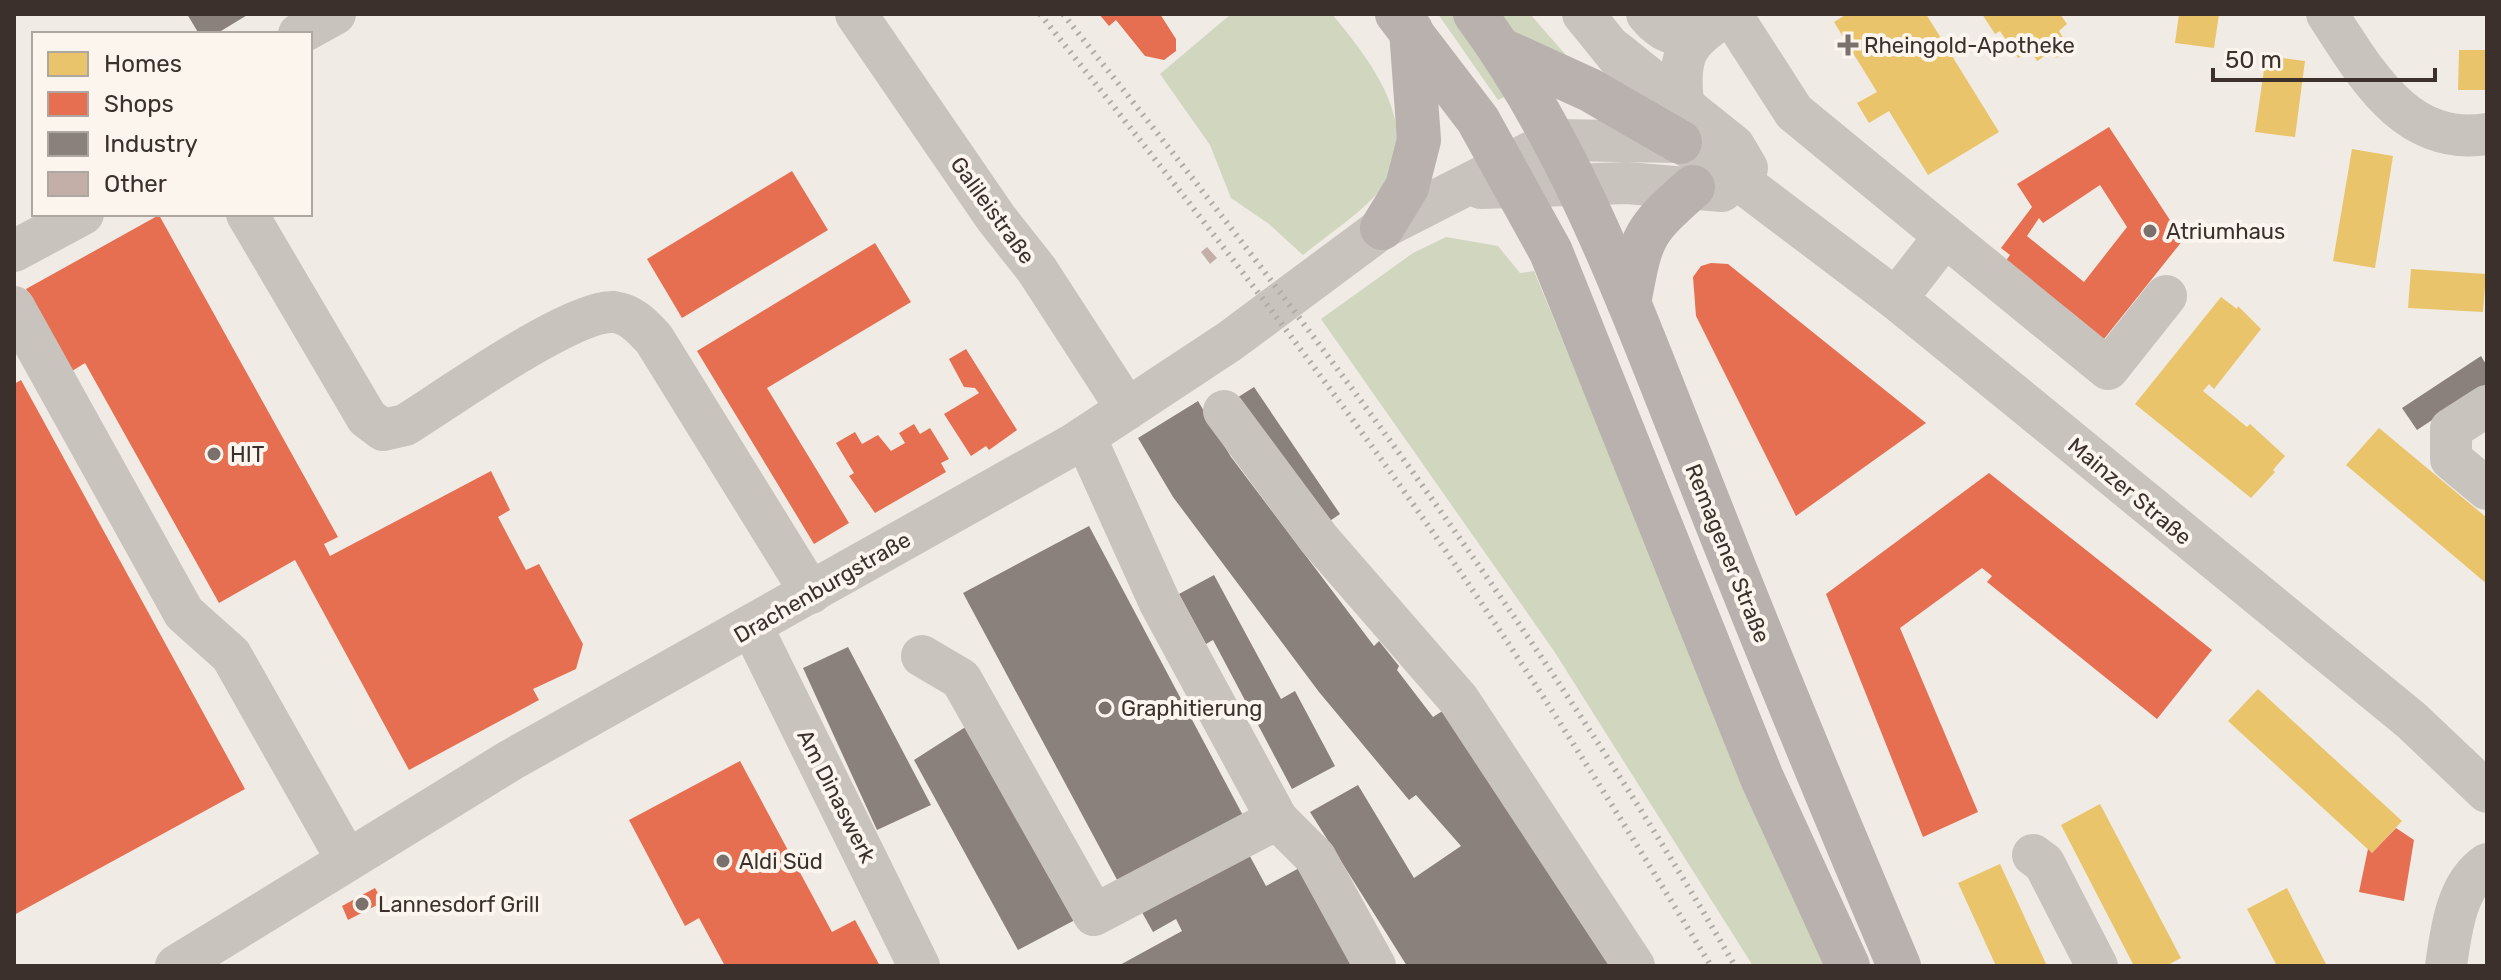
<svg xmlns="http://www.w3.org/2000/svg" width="2501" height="980" viewBox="0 0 2501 980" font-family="Rubik,sans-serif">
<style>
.green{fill:#d1d6bf}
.homes{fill:#e9c46a}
.shops{fill:#e76f51;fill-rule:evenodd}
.industry{fill:#8a817c}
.building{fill:#c3afa7}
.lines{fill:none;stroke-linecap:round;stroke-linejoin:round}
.minor{stroke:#c9c3be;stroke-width:42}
.major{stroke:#b8b1ad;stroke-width:44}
.rail{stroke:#b1aca8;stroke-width:6;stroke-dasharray:2 6;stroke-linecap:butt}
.poi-dot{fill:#7a716c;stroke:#fbf5ee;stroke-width:3}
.labels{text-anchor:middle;stroke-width:8;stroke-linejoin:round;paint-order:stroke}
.poi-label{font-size:22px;fill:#3b302b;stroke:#fbf5ee;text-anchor:start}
.street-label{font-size:22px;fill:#3b302b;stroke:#fbf5ee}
</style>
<rect width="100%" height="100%" fill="#f0ebe5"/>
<g class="green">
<path d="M1231,14H1332C1373,64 1430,135 1374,197C1354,218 1326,236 1303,255L1269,224L1231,198L1210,145L1160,74Z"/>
<polygon points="1438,14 1454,14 1509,95 1498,100"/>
<polygon points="1498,14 1530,14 1579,70 1510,29"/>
<polygon points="1446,237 1498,246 1520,273 1534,271 1744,781 1828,966 1753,966 1554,651 1321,319 1413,253"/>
</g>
<g class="homes">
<polygon points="1847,14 1926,14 1999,132 1928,175 1889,111 1869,123 1857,103 1877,92 1834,22"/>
<polygon points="1982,14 2060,14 2067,24 2059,31 2065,41 2071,38 2075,45 2056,58 2051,52 2037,61 2031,51 2018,58 2000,31 1995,34"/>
<polygon points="2179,14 2219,14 2214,48 2175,43"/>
<polygon points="2459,50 2487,50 2487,90 2458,90"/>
<polygon points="2266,56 2305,61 2295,137 2255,132"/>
<polygon points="2352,149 2393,156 2375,268 2333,261"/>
<polygon points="2411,269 2486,274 2483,312 2408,308"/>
<polygon points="2221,297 2237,309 2238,306 2261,329 2214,389 2209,384 2203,391 2247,427 2250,424 2285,456 2273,470 2275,472 2251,498 2135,404"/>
<polygon points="2379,428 2487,518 2487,584 2346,465"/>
<polygon points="2258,689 2402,821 2372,853 2228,721"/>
<polygon points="2100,804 2181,958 2166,966 2134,966 2061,825"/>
<polygon points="2000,864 2013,892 2047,966 1996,966 1958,883"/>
<polygon points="2287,888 2301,916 2327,966 2277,966 2247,909"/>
</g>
<g class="shops">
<polygon points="1099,14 1160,14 1176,39 1176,51 1164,60 1145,56 1116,20 1109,26"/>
<path d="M2109,127L2183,240L2104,339L2066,308L2059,316L2000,269L2010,255L2001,248L2032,207L2017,184ZM2100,185L2127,227L2084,282L2027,236L2039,218L2043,223Z"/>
<polygon points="792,171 828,230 682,318 647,259"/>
<polygon points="159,215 338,537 324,544 330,556 491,471 510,510 498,517 526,570 539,564 583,644 576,669 533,689 539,700 409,770 295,560 219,603 85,363 72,371 26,289"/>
<polygon points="875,243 911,302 767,388 849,523 814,544 697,351"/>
<polygon points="1711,263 1728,264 1926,423 1796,516 1696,316 1693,277 1701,266"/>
<polygon points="966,349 1017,430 989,450 986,446 971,456 944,414 979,393 975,388 964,387 949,359"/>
<polygon points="21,380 245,789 14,915 14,384"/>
<polygon points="914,424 920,434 930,428 938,441 949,459 941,463 946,472 875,513 849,476 854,473 836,443 855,432 862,444 878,435 891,451 905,443 899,433"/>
<polygon points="1989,473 2212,650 2157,719 1987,582 1992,576 1982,568 1900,628 1978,812 1923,837 1826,594"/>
<polygon points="740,761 832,932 855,920 880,966 725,966 699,918 685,926 629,820"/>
<polygon points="2396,828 2414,840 2404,901 2359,892 2368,849 2372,853"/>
<polygon points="375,888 383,902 348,920 342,906"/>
</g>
<g class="industry">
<polygon points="187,14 249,14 216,34 199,34"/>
<polygon points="2481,356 2487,366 2487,384 2417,430 2402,408"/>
<polygon points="1254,387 1340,514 1318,529 1232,401"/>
<polygon points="1198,401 1231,457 1374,646 1379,641 1399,666 1397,670 1433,717 1444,710 1624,966 1407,966 1310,812 1358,785 1414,878 1461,846 1416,795 1409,800 1319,692 1173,497 1138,438"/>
<polygon points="1089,526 1247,823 1122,889 963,593"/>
<polygon points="1214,575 1281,699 1295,691 1335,766 1292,789 1213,640 1206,644 1179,594"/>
<polygon points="848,647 931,805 877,830 803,668"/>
<polygon points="967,726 1075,920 1018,950 914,760"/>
<polygon points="1246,849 1266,886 1303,866 1360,966 1118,966 1182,931 1176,919 1153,932 1139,907"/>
</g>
<polygon class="building" points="1207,247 1217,258 1210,264 1201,252"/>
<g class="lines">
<g class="minor">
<polyline points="856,14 996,218 1037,270 1127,409"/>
<polyline points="1583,14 1630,72"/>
<path d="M1647,14C1662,32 1673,37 1697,33"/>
<polyline points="1731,14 1794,112 1945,236 1896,299"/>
<path d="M2327,14C2366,73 2405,147 2487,134"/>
<polyline points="299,34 335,14"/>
<polyline points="1614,50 1734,146 1747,168"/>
<path d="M1683,102C1677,52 1688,39 1729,14"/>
<polyline points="1481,188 1627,183 1722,191"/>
<path d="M247,214L367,418L383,430L405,425C446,400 572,309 614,312C631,314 643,327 654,339L811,593"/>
<polyline points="1945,236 2108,369 2166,296"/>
<polyline points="14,251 83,214"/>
<polyline points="14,307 184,613 231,655 347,860"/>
<polyline points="2487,406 2451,429 2451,459 2487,489"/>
<polyline points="1224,411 1319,539 1459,700 1634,966"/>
<polyline points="1085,437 1160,603 1277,819 1315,857 1375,966"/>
<polyline points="752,627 919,966"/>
<polyline points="922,656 961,679 1094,915 1277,819"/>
<polyline points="2033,855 2044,863 2097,966"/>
<polyline points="176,966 511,760 1074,444 1230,341 1382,228 1555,140 1680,142 1716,163 1896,299 2029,407 2411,720 2487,792"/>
<path d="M2446,966C2451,931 2456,885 2487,864"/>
</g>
<g class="major">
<polyline points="1397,14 1478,120 1551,252 1762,778 1848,966"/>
<path d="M1475,14C1575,149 1631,309 1693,463C1759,632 1828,799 1899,966"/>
<polyline points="1502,50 1590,90 1680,142"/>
<polyline points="1382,228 1407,187 1419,140 1411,30"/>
<path d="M1629,303C1642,235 1641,233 1693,187"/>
</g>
<g class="rail">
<path d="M1040,14C1187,198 1332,384 1465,579C1551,705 1631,835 1711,966"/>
<path d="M1063,14C1305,317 1540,630 1735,966"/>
</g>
</g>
<g class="poi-dot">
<path d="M1844 33h8v8h8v8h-8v8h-8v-8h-8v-8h8z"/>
<circle cx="2150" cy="231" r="8"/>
<circle cx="214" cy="454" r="8"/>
<circle cx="1105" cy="708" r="8"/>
<circle cx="723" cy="861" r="8"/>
<circle cx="362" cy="904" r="8"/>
</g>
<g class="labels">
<g class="poi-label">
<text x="1864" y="53">Rheingold-Apotheke</text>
<text x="2166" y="239">Atriumhaus</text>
<text x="230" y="462">HIT</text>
<text x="1121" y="716">Graphitierung</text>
<text x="739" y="869">Aldi Süd</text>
<text x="378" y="912">Lannesdorf Grill</text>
</g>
<g class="street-label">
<text transform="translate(993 210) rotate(54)" y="8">Galileistraße</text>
<text transform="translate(2130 491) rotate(40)" y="8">Mainzer Straße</text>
<text transform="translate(1728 553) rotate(68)" y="8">Remagener Straße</text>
<text transform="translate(822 587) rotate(-30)" y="8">Drachenburgstraße</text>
<text transform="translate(837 796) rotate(63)" y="8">Am Dinaswerk</text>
</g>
</g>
<rect width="2501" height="980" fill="none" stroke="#3b302b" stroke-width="32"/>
<rect x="32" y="32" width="280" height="184" fill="#fbf5ee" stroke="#aea6a0" stroke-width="2"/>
<rect x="48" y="52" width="40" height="24" fill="#e9c46a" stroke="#aea6a0" stroke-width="2"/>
<text x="104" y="72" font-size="24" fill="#3b302b">Homes</text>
<rect x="48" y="92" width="40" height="24" fill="#e76f51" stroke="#aea6a0" stroke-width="2"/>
<text x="104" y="112" font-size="24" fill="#3b302b">Shops</text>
<rect x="48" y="132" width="40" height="24" fill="#8a817c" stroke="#aea6a0" stroke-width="2"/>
<text x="104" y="152" font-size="24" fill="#3b302b">Industry</text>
<rect x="48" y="172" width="40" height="24" fill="#c3afa7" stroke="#aea6a0" stroke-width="2"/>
<text x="104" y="192" font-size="24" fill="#3b302b">Other</text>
<path d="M2213 68v12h222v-12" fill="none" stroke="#3b302b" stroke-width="4"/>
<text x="2225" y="68" font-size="24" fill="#3b302b" stroke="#fbf5ee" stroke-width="6" paint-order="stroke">50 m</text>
</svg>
